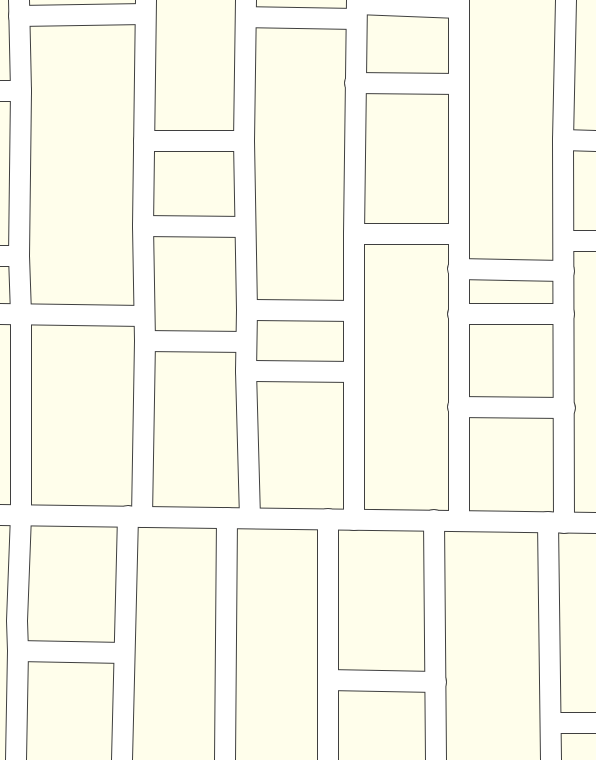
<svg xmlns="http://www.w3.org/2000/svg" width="596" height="760" viewBox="0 0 596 760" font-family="'Zilla Slab',serif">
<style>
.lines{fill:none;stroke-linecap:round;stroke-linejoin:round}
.minor-casing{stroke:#3f3f3f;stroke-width:22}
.minor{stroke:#fff;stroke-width:20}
</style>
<rect width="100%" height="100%" fill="#fffeeb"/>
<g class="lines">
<g class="minor-casing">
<g id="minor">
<polyline points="246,0 244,141 247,310 246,371 250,518"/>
<polyline points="357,4 459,8"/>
<polyline points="19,16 145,14"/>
<polyline points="246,17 356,19"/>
<polyline points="355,83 459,84"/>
<polyline points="0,91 21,91"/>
<polyline points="563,140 596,141"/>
<polyline points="144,141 244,141"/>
<polyline points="143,226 245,227"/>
<polyline points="354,234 458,234"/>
<polyline points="564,241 596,241"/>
<polyline points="0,256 19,256"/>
<polyline points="458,269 564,271"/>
<polyline points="247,310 354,311"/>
<polyline points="0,314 143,316"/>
<polyline points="458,314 564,314"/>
<polyline points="145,341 246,342"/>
<polyline points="246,371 353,372"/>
<polyline points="458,407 565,408"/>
<polyline points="0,515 596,523"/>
<polyline points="142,517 145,341 143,226 146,0"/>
<polyline points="354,520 354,234 357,0"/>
<polyline points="434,520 436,760"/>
<polyline points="459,521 459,0"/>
<polyline points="548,522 551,760"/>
<polyline points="564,523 563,140 566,0"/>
<polyline points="18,651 124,653"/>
<polyline points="328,680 436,682"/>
<polyline points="551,723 596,723"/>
<polyline points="16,760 18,651 17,621 21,515 21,314 19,256 21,91 19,0"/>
<polyline points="122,760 128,516"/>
<polyline points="225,760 227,518"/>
<polyline points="328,760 328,519"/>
</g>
</g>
<use href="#minor" class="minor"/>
</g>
</svg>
